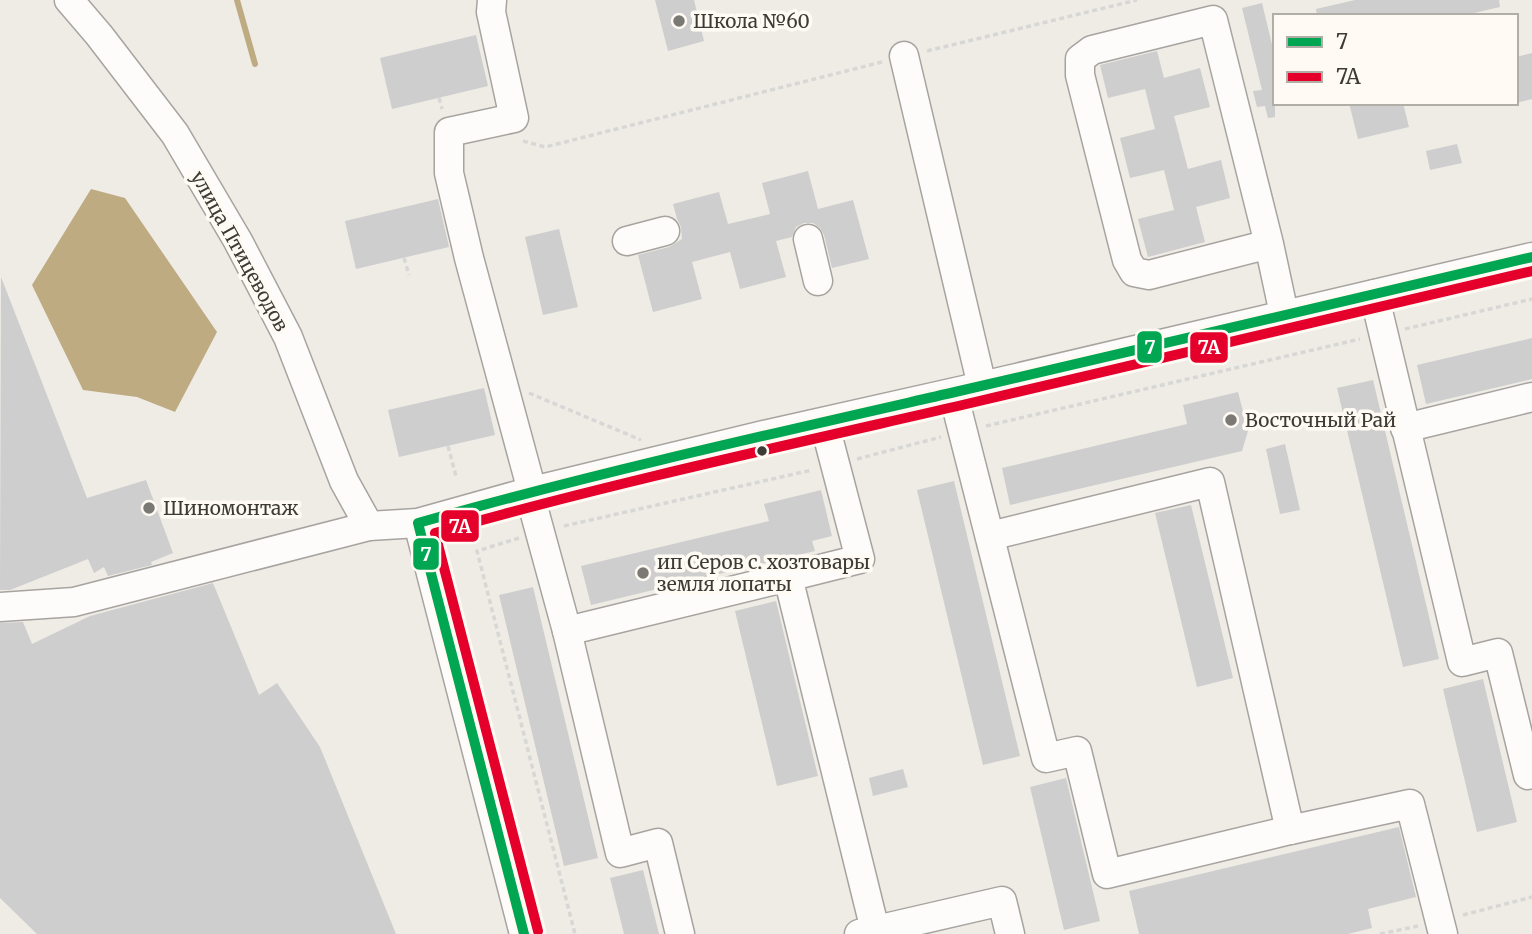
<svg xmlns="http://www.w3.org/2000/svg" width="1532" height="934" viewBox="0 0 1532 934" font-family="Merriweather,serif">
<style>
.water{fill:#bfab82}
.lines{fill:none;stroke-linecap:round;stroke-linejoin:round}
.stream{stroke:#bfab82;stroke-width:6}
.building{fill:#cdcecd}
.minor-casing{stroke:#a7a4a0;stroke-width:31}
.path{stroke:#d7d7d5;stroke-width:3.5;stroke-dasharray:5 3.5;stroke-linecap:butt}
.minor{stroke:#fdfcfb;stroke-width:28}
.bus-1-casing{stroke:#fffbf4;stroke-width:16}
.bus-2-casing{stroke:#fffbf4;stroke-width:16}
.bus-1{stroke:#00a651;stroke-width:10}
.bus-2{stroke:#e4002b;stroke-width:10}
.poi-dot{fill:#7b7974;stroke:#fffbf4;stroke-width:2.5}
.bus-dot{fill:#3d3b36;stroke:#fffbf4;stroke-width:2.5}
.labels{text-anchor:middle;stroke-width:7;stroke-linejoin:round;paint-order:stroke}
.poi-label{font-size:19px;fill:#3d3b36;stroke:#fffbf4;text-anchor:start}
.street-label{font-size:19px;fill:#3d3b36;stroke:#fffbf4}
.line-badge{stroke:#fffbf4;stroke-width:2.5}
.badge-label{font-size:19px;text-anchor:middle;font-weight:bold;fill:#fff}
</style>
<rect width="100%" height="100%" fill="#efece6"/>
<polygon class="water" points="91,189 125,198 217,332 175,412 137,397 83,390 32,285"/>
<g class="lines">
<polyline class="stream" points="237,0 255,64"/>
</g>
<g class="building">
<polygon points="655,0 694,0 704,41 668,51"/>
<polygon points="1355,0 1499,0 1500,7 1461,16 1317,16 1316,9"/>
<polygon points="1262,3 1275,57 1275,117 1268,118 1265,106 1257,107 1253,91 1262,90 1242,8"/>
<polygon points="476,35 488,86 392,109 380,58"/>
<polygon points="1157,51 1164,78 1200,68 1210,107 1174,116 1188,169 1221,160 1230,198 1196,207 1205,242 1148,257 1138,219 1174,210 1164,170 1130,178 1120,138 1155,129 1145,89 1108,98 1100,65"/>
<polygon points="1532,53 1532,99 1516,103 1516,57"/>
<polygon points="1349,103 1403,103 1409,127 1358,139"/>
<polygon points="1457,144 1462,163 1430,170 1426,151"/>
<polygon points="808,171 818,209 853,200 869,259 832,268 824,235 820,228 813,223 804,223 796,227 792,237 776,241 786,277 740,289 730,252 692,262 702,299 653,312 638,255 669,247 682,239 681,227 677,219 673,204 719,192 728,224 770,214 762,183"/>
<polygon points="438,199 449,247 356,269 345,221"/>
<polygon points="559,229 578,307 543,315 525,237"/>
<polygon points="1,277 87,498 146,480 173,553 151,562 152,565 108,576 104,567 94,573 88,559 10,590 0,590"/>
<polygon points="1532,338 1532,379 1426,404 1417,365"/>
<polygon points="1373,380 1439,659 1403,667 1337,388"/>
<polygon points="484,388 495,435 399,457 388,410"/>
<polygon points="1238,392 1248,431 1242,451 1010,505 1002,468 1187,424 1183,405"/>
<polygon points="1285,444 1300,510 1280,514 1266,449"/>
<polygon points="954,481 1020,756 983,765 917,490"/>
<polygon points="821,490 832,536 812,541 815,551 591,605 581,566 769,521 764,504"/>
<polygon points="1191,505 1233,678 1197,687 1155,513"/>
<polygon points="213,583 259,695 277,683 320,747 396,934 37,934 0,898 0,623 23,622 32,644 90,616"/>
<polygon points="533,587 598,858 564,866 499,595"/>
<polygon points="776,601 818,776 777,786 735,611"/>
<polygon points="1483,679 1517,822 1477,832 1443,689"/>
<polygon points="903,769 908,787 873,796 869,778"/>
<polygon points="1066,778 1100,921 1064,930 1030,787"/>
<polygon points="1399,827 1416,897 1368,909 1372,928 1348,934 1139,934 1129,891"/>
<polygon points="643,870 659,934 624,934 610,878"/>
</g>
<g class="lines">
<g class="minor-casing">
<g id="minor">
<polyline points="69,0 99,35 175,134 238,241 288,337 344,481 369,526"/>
<polyline points="492,0 491,12 514,118 449,132 449,173 469,258 532,491"/>
<polyline points="904,56 982,386"/>
<polyline points="808,239 818,281"/>
<polyline points="627,241 665,231"/>
<polyline points="1269,244 1149,275 1134,272 1127,260 1080,75 1080,59 1092,50 1213,20 1269,244 1284,314"/>
<polyline points="1374,294 1462,662 1498,653 1528,775 1532,774"/>
<polyline points="953,393 1046,758 1077,751 1107,874 1290,830 1410,804 1443,934"/>
<polyline points="824,422 860,559 788,577 875,930"/>
<polyline points="1405,428 1532,397"/>
<polyline points="529,492 567,631 620,853 658,843 680,934"/>
<polyline points="418,523 524,934"/>
<polyline points="990,536 1210,482 1290,830"/>
<polyline points="0,607 74,602 369,526 418,523 532,491 768,434 982,386 1532,257"/>
<polyline points="567,631 788,577"/>
<polyline points="859,934 1002,901 1010,934"/>
</g>
</g>
<g class="path">
<polyline points="927,51 1137,0"/>
<polyline points="439,98 442,109"/>
<polyline points="523,141 545,147 882,62"/>
<polyline points="404,258 409,275"/>
<polyline points="1405,329 1532,299"/>
<polyline points="529,393 641,440"/>
<polyline points="986,426 1360,339"/>
<polyline points="448,446 456,476"/>
<polyline points="857,459 941,437"/>
<polyline points="564,526 812,470"/>
<polyline points="519,538 477,551 575,934"/>
<polyline points="1463,915 1532,897"/>
<polyline points="1380,934 1418,926"/>
</g>
<use href="#minor" class="minor"/>
<g class="bus-1-casing">
<path id="bus-1" d="M524,934L418,523C595,473 775,433 955,392C1147,348 1340,302 1532,257"/>
</g>
<g class="bus-2-casing">
<path id="bus-2" d="M538,931L435,533C608,484 783,446 958,406C1150,362 1341,316 1532,271"/>
</g>
<use href="#bus-1" class="bus-1"/>
<use href="#bus-2" class="bus-2"/>
</g>
<g class="poi-dot">
<circle cx="679" cy="21" r="7"/>
<circle cx="1231" cy="420" r="7"/>
<circle cx="149" cy="508" r="7"/>
<circle cx="643" cy="573" r="7"/>
</g>
<circle class="bus-dot" cx="762" cy="451" r="6"/>
<g class="labels">
<g class="poi-label">
<text x="693" y="28">Школа №60</text>
<text x="1245" y="427">Восточный Рай</text>
<text x="163" y="515">Шиномонтаж</text>
<text x="657" y="569">ип Серов с. хозтовары<tspan x="657" dy="22">земля лопаты</tspan></text>
</g>
<g class="street-label">
<text transform="translate(240 251) rotate(61)" y="7">улица Птицеводов</text>
</g>
</g>
<g class="line-badge">
<rect x="1136" y="330" width="27" height="34" rx="7" fill="#00a651"/>
<rect x="1189" y="331" width="40" height="33" rx="7" fill="#e4002b"/>
<rect x="440" y="509" width="40" height="34" rx="7" fill="#e4002b"/>
<rect x="412" y="537" width="28" height="34" rx="7" fill="#00a651"/>
</g>
<g class="badge-label">
<text x="1150" y="354">7</text>
<text x="1209" y="354">7А</text>
<text x="460" y="533">7А</text>
<text x="426" y="561">7</text>
</g>
<rect x="1273" y="14" width="245" height="91" fill="#fffbf4" stroke="#b1aea8" stroke-width="2"/>
<rect x="1287" y="37" width="35" height="10" fill="#00a651" stroke="#b1aea8" stroke-width="2"/>
<text x="1336" y="49" font-size="21" fill="#3d3b36">7</text>
<rect x="1287" y="72" width="35" height="10" fill="#e4002b" stroke="#b1aea8" stroke-width="2"/>
<text x="1336" y="84" font-size="21" fill="#3d3b36">7А</text>
</svg>
